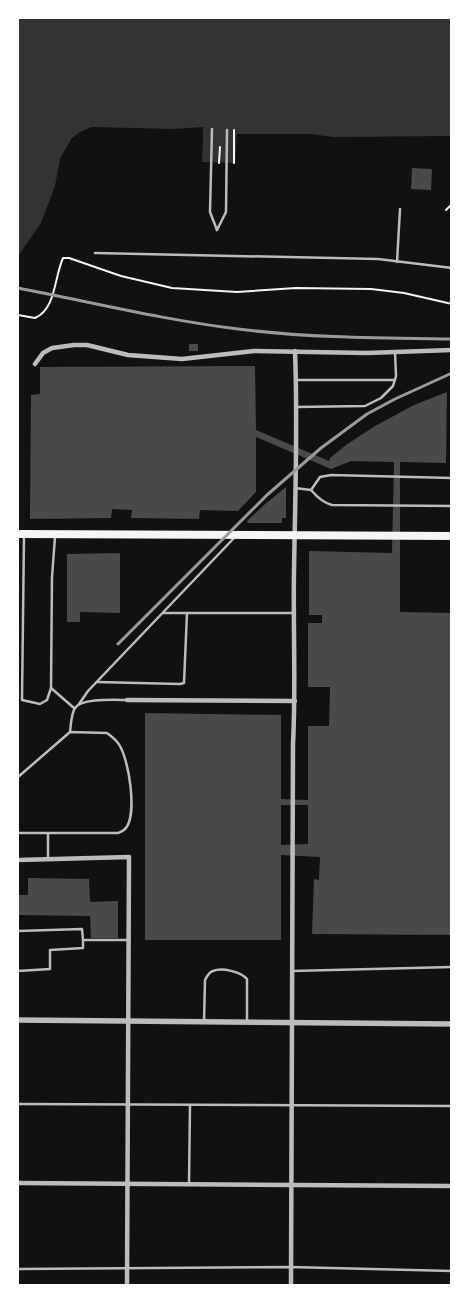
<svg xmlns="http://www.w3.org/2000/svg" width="469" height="1303" viewBox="0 0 469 1303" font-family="'PT Serif',serif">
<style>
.water{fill:#333}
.pier{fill:#111}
.building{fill:#4a4a4a;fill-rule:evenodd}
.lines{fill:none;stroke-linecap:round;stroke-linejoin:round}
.path{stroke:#f5f5f5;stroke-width:2}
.service{stroke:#bcbcbc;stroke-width:2.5}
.minor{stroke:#bcbcbc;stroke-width:4.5}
.tertiary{stroke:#bcbcbc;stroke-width:5.5}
.primary{stroke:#f5f5f5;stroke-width:8}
.rail{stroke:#9a9a9a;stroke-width:3}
</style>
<rect width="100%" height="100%" fill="#111"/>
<polygon class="water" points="18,18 451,18 451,146 237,140 235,163 202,162 203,139 100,135 85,139 48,213 18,256"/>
<g class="pier">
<polygon points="92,127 174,129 203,127 202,158 200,156 200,141 101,137 87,141 63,184 50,214 43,224 41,223 55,186 60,159 66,148 72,138 80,132"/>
<polygon points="237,134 311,134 333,137 451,136 452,149 239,142 238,156 236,156"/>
</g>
<g class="building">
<polygon points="412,168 432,169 431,190 411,189"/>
<rect x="189" y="344" width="9" height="7"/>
<path d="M255,366L256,430L329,461L330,458L346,445L375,426L414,405L447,392L446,463L400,462V612L452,613V935L312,934L314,879L319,880L320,857L281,855V940H145V713L281,715V799L308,800V726H329L330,687H308V623H322V615H309V551L392,553L394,462L351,461L331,469L256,437V492L238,511L200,510L199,519L131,518L132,510L112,509L111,518L30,519L31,395L40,394V367ZM281,805H308V844L281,845Z"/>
<polygon points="286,487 286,518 282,518 282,523 248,523 247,521 264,505"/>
<polygon points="120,553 120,613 80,612 80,622 67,622 67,554"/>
<polygon points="28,878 89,879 90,902 118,901 118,938 91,938 90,916 18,915 18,895 28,895"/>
</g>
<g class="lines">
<g class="path">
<polyline points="219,163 220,147"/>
<polyline points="234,163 234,130"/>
<polyline points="446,210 452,204"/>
<path d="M18,315L35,318C56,309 54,278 63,258H69L121,276L172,288L237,292L296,288L371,289L404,293L452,304"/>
</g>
<g class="service">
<polyline points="212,129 210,212 217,230"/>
<polyline points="217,230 226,212 227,130"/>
<polyline points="95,253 378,259 452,268"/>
<polyline points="397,262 400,209"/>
<polyline points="297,380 395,380"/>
<polyline points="296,407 365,406 381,398 393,386 396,376 395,352"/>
<path d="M452,478L331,475L320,477L311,490C317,497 323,503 332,505L452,506"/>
<polyline points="295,488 311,490"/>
<polyline points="24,536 22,700 40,704 47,700 51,688 52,577 55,537"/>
<polyline points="164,613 293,613"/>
<polyline points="97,682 180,684 184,683 187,613"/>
<polyline points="51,688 74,708"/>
<polyline points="79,704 88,691 235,537"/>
<path d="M70,732C71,725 71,714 75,708C81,698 115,700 127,700"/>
<path d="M18,777L70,732L107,733C111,736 115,739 118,743C129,757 138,816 125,829C123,831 120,832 118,833H18"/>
<polyline points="48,833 48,859"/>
<polyline points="18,931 82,929 83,940 127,940"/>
<polyline points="18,971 50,969 50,950 83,948 83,940"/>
<polyline points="292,971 452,967"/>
<path d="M204,1022L205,980C207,976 209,972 213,971C222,967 241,972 247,979V1021"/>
<polyline points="18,1104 452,1106"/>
<polyline points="189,1184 190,1105"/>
<polyline points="18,1269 290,1267 452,1271"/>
</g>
<g class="minor">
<polyline points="35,364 43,353 52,348 74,345 87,345 128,355 182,359 254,351 367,353 452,350"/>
<polyline points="127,700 295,701"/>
<polyline points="18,860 129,857 127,1286"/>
<polyline points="18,1183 452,1186"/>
<path d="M291,1286L293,744C296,687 293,630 294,572C295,499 298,425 295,351"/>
</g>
<polyline class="tertiary" points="18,1020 452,1024"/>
<polyline class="primary" points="18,534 452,536"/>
<g class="rail">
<path d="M18,288C91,302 164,320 238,329C309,338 380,338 452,339"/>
<polyline points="118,644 267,495 321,448 367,414 395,399 452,373"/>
</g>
</g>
<rect width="469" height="1303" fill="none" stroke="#ffffff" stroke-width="38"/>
</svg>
